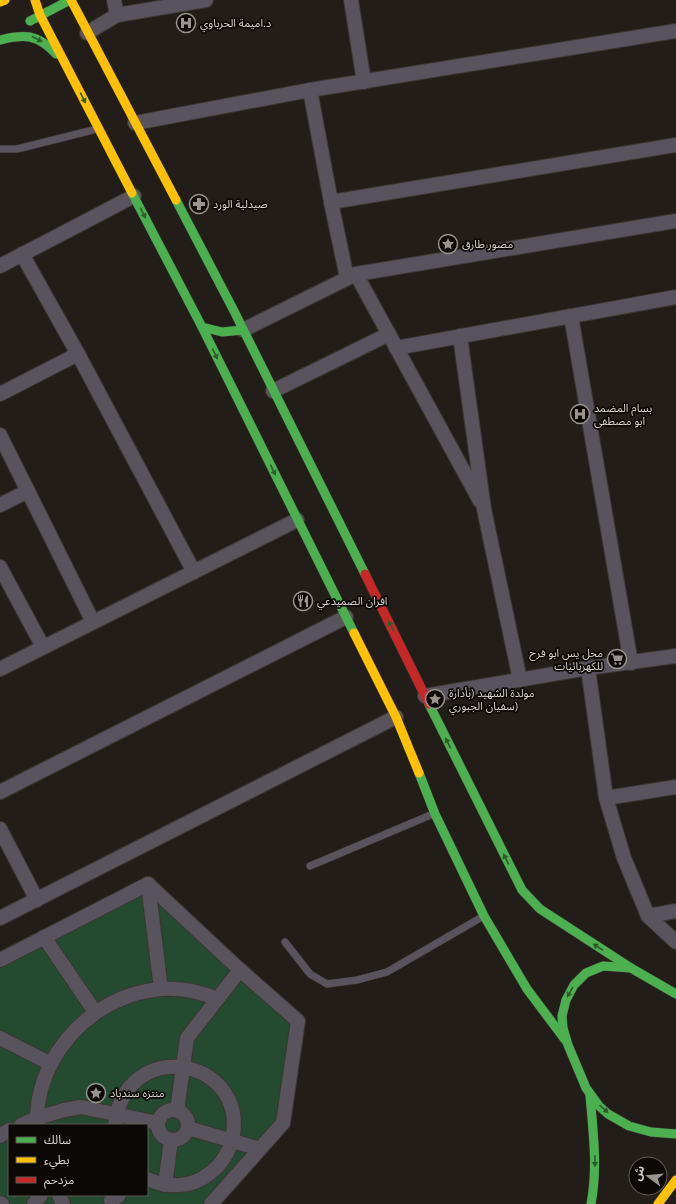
<svg xmlns="http://www.w3.org/2000/svg" width="676" height="1204" viewBox="0 0 676 1204" font-family="'Open Sans','Noto Sans Arabic',sans-serif">
<style>
.green{fill:#244a2f;fill-rule:evenodd}
.lines{fill:none;stroke-linecap:round;stroke-linejoin:round}
.lane-casing{stroke:#3b3732;stroke-width:8}
.street-casing{stroke:#3b3732;stroke-width:16}
.fast-casing{stroke:#3b3732;stroke-width:10}
.slow-casing{stroke:#3b3732;stroke-width:10}
.jam-casing{stroke:#3b3732;stroke-width:10}
.lane{stroke:#59535d;stroke-width:7}
.street{stroke:#59535d;stroke-width:14}
.fast{stroke:#4caf50;stroke-width:9}
.slow{stroke:#ffc107;stroke-width:9}
.jam{stroke:#c62828;stroke-width:9}
.oneway{fill:#2c5c2a}
.labels{text-anchor:middle;stroke-width:3.5;stroke-linejoin:round;paint-order:stroke}
.poi-label{font-size:11px;fill:#dad4ce;stroke:#0c0805;text-anchor:start}
</style>
<rect width="100%" height="100%" fill="#221d18"/>
<path class="green" d="M149,881L301,1020L285,1125L214,1204H0V957ZM9,1125H147V1195H9Z"/>
<g class="lines">
<g class="lane-casing">
<g id="lane">
<polyline points="0,149 17,149 97,129"/>
<polyline points="310,866 433,814"/>
<polyline points="285,942 310,974 327,984 357,980 387,972 482,917"/>
</g>
</g>
<g class="street-casing">
<g id="street">
<polyline points="114,0 117,15"/>
<polyline points="351,0 364,82"/>
<polyline points="87,33 117,15 206,0"/>
<polyline points="310,90 331,202 676,145"/>
<polyline points="135,123 310,90 676,31"/>
<polyline points="331,202 347,278"/>
<polyline points="22,254 78,354 194,572"/>
<polyline points="0,266 134,196"/>
<polyline points="356,274 480,501"/>
<polyline points="571,316 631,663"/>
<polyline points="243,330 356,274 676,221"/>
<polyline points="460,336 484,509 520,680"/>
<polyline points="396,348 676,297"/>
<polyline points="273,391 389,334"/>
<polyline points="0,394 78,354"/>
<polyline points="0,435 93,622"/>
<polyline points="0,505 28,491"/>
<polyline points="0,567 43,647"/>
<polyline points="588,668 606,798 624,858 648,916 676,942"/>
<polyline points="0,669 297,520"/>
<polyline points="425,696 588,668 676,656"/>
<polyline points="0,792 346,617"/>
<polyline points="606,798 676,787"/>
<polyline points="0,829 37,900"/>
<polyline points="148,884 240,970 298,1021 283,1123 211,1204"/>
<polyline points="148,884 161,989"/>
<polyline points="648,916 676,911"/>
<polyline points="0,918 396,717"/>
<polyline points="44,937 95,1012"/>
<polyline points="0,960 148,884"/>
<polyline points="0,1038 51,1064"/>
<circle cx="173" cy="1125" r="15"/>
<polyline points="177,1111 187,1038 240,970"/>
<polyline points="21,1125 37,1118 64,1110 81,1107 158,1123"/>
<path d="M37,1125C34,1035 132,961 217,999"/>
<path d="M115,1125C124,1037 245,1056 233,1135C230,1151 222,1164 210,1173C192,1188 168,1188 147,1179"/>
<polyline points="188,1128 260,1149"/>
<polyline points="0,1136 9,1130"/>
<polyline points="165,1185 171,1140"/>
<polyline points="59,1195 63,1204"/>
<polyline points="111,1200 117,1197 119,1195"/>
<polyline points="0,1203 2,1204"/>
<polyline points="34,1204 41,1195"/>
</g>
</g>
<g class="fast-casing">
<g id="fast">
<polyline points="30,21 70,0"/>
<path d="M0,40C25,34 38,34 56,54"/>
<polyline points="132,193 202,327 354,633"/>
<polyline points="176,200 234,311 365,574"/>
<polyline points="202,327 222,332 243,330"/>
<polyline points="429,704 522,890 540,909 631,968"/>
<polyline points="419,773 435,814 484,916 527,989 566,1041"/>
<polyline points="676,994 631,968 603,966 586,973 574,985 566,1000 562,1016 563,1028 568,1045 586,1088 599,1106 608,1114 629,1126 651,1132 676,1134"/>
<path d="M590,1095C593,1132 598,1167 591,1204"/>
</g>
</g>
<g class="slow-casing">
<g id="slow">
<polyline points="35,0 40,15 132,193"/>
<polyline points="71,0 176,200"/>
<polyline points="0,2 5,0"/>
<polyline points="354,633 396,717 419,773"/>
<polyline points="658,1204 676,1180"/>
</g>
</g>
<g class="jam-casing">
<polyline id="jam" points="365,574 429,704"/>
</g>
<use href="#lane" class="lane"/>
<use href="#street" class="street"/>
<use href="#fast" class="fast"/>
<use href="#slow" class="slow"/>
<use href="#jam" class="jam"/>
</g>
<defs><path id="oneway-solid" d="M-6-.8H1V-3.2L6.5 0L1 3.2V.8H-6Z"/></defs>
<g class="oneway">
<use href="#oneway-solid" transform="translate(37 39) rotate(27)"/>
<use href="#oneway-solid" transform="translate(83 98) rotate(63)"/>
<use href="#oneway-solid" transform="translate(143 213) rotate(63)"/>
<use href="#oneway-solid" transform="translate(215 354) rotate(64)"/>
<use href="#oneway-solid" transform="translate(273 470) rotate(64)"/>
<use href="#oneway-solid" transform="translate(391 626) rotate(-116)"/>
<use href="#oneway-solid" transform="translate(448 743) rotate(-116)"/>
<use href="#oneway-solid" transform="translate(506 859) rotate(-116)"/>
<use href="#oneway-solid" transform="translate(598 947) rotate(-147)"/>
<use href="#oneway-solid" transform="translate(570 992) rotate(120)"/>
<use href="#oneway-solid" transform="translate(604 1109) rotate(42)"/>
<use href="#oneway-solid" transform="translate(595 1161) rotate(90)"/>
</g>
<defs>
<g id="hospital-ring" transform="scale(1)"><circle r="9.5" fill="#0c0805" stroke="#9a948e" stroke-width="1.5"/><path d="M-5-5h3v3.5h4V-5h3V5h-3V1.5h-4V5h-3Z" fill="#9a948e"/></g>
<g id="pharmacy-ring" transform="scale(1)"><circle r="9.5" fill="#0c0805" stroke="#9a948e" stroke-width="1.5"/><path d="M-2-6h4v4h4v4h-4v4h-4v-4h-4v-4h4Z" fill="#9a948e"/></g>
<g id="sight-ring" transform="scale(1)"><circle r="9.5" fill="#0c0805" stroke="#9a948e" stroke-width="1.5"/><path d="M0-6L1.8-2.2L6-1.7L2.9 1.2L3.7 5.4L0 3.3L-3.7 5.4L-2.9 1.2L-6-1.7L-1.8-2.2Z" fill="#9a948e"/></g>
<g id="restaurant-ring" transform="scale(1)"><circle r="9.5" fill="#0c0805" stroke="#9a948e" stroke-width="1.5"/><path d="M-5-6h1v4h1v-4h1v4h1v-4h1v5L-1.5 .5V6h-2V.5L-5-1ZM5-6V6H3V1.5H1.5Q1.5-4 5-6Z" fill="#9a948e"/></g>
<g id="supermarket-ring" transform="scale(1)"><circle r="9.5" fill="#0c0805" stroke="#9a948e" stroke-width="1.5"/><path d="M-6-5.5h2.5l.6 2H6L4.5 2H-2.5L-4.4-4H-6ZM-1.5 3.2a1.3 1.3 0 1 0 .1 0ZM3 3.2a1.3 1.3 0 1 0 .1 0Z" fill="#9a948e"/></g>
</defs>
<g fill-rule="evenodd">
<use href="#hospital-ring" x="186" y="23"/>
<use href="#pharmacy-ring" x="199" y="204"/>
<use href="#sight-ring" x="448" y="244"/>
<use href="#hospital-ring" x="580" y="414"/>
<use href="#restaurant-ring" x="303" y="601"/>
<use href="#supermarket-ring" x="617" y="659"/>
<use href="#sight-ring" x="435" y="699"/>
<use href="#sight-ring" x="96" y="1093"/>
</g>
<g class="labels">
<g class="poi-label">
<text x="200" y="27">د.اميمة الحرباوي</text>
<text x="213" y="208">صيدلية الورد</text>
<text x="462" y="248">مصور طارق</text>
<text x="594" y="412">بسام المضمد<tspan x="594" dy="13">ابو مصطفى</tspan></text>
<text x="317" y="605">افران الصميدعي</text>
<text x="603" y="657" text-anchor="end">محل يس ابو فرح<tspan x="603" dy="13">للكهربائيات</tspan></text>
<text x="449" y="697">مولدة الشهيد (بأدارة<tspan x="449" dy="13">سفيان الجبوري)</tspan></text>
<text x="110" y="1097">منتزه سندباد</text>
</g>
</g>
<rect x="8" y="1124" width="140" height="72" fill="#0c0805" stroke="#5e5a55"/>
<rect x="16" y="1137" width="20" height="6" fill="#4caf50" stroke="#5e5a55"/>
<text x="44" y="1144" font-size="12" fill="#dad4ce">سالك</text>
<rect x="16" y="1157" width="20" height="6" fill="#ffc107" stroke="#5e5a55"/>
<text x="44" y="1164" font-size="12" fill="#dad4ce">بطيء</text>
<rect x="16" y="1177" width="20" height="6" fill="#c62828" stroke="#5e5a55"/>
<text x="44" y="1184" font-size="12" fill="#dad4ce">مزدحم</text>
<g transform="translate(648 1176) rotate(286)"><circle r="19" fill="#0c0805" stroke="#5e5a55"/>
<path d="M0-3L7 15L0 10L-7 15Z" fill="#9a948e"/>
<text y="-6" font-size="11" font-weight="bold" text-anchor="middle" fill="#dad4ce">ش</text>
</g>
</svg>
